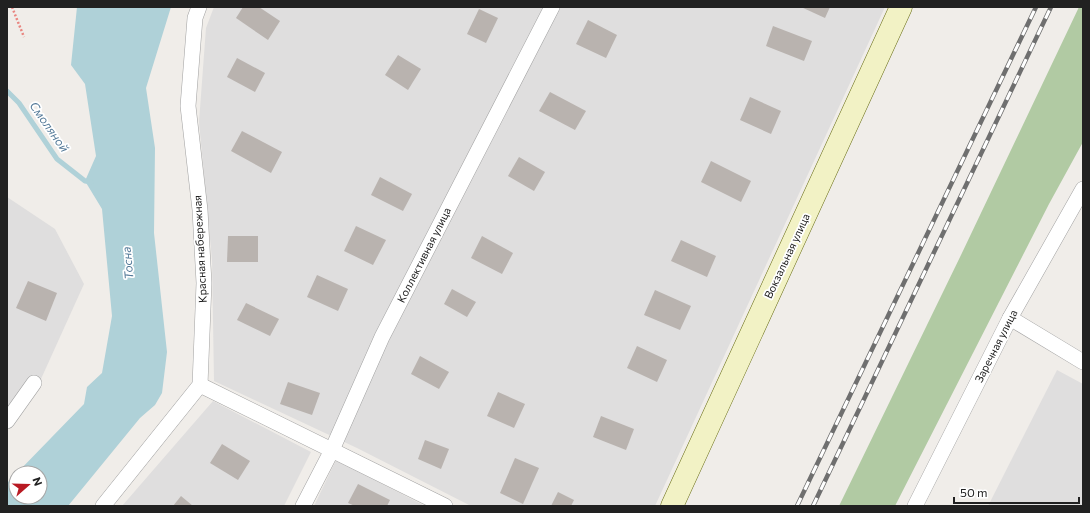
<svg xmlns="http://www.w3.org/2000/svg" width="1090" height="513" viewBox="0 0 1090 513" font-family="Commissioner,sans-serif">
<style>
.residential{fill:#dfdede}
.forest{fill:#b1caa3}
.water{fill:#afd1d8}
.lines{fill:none;stroke-linecap:round;stroke-linejoin:round}
.stream{stroke:#afd1d8;stroke-width:5}
.building{fill:#b9b3af}
.street-casing{stroke:#a2a2a2;stroke-width:16}
.secondary-casing{stroke:#686d14;stroke-width:23}
.path{stroke:#e98681;stroke-width:2.5;stroke-dasharray:2 2;stroke-linecap:butt}
.street{stroke:#fff;stroke-width:15}
.secondary{stroke:#f2f2c5;stroke-width:22}
.rail-casing{stroke:#6f6f6f;stroke-width:4.5}
.rail{stroke:#fff;stroke-width:3;stroke-dasharray:9;stroke-linecap:butt}
.labels{text-anchor:middle;stroke-width:3.5;stroke-linejoin:round;paint-order:stroke}
.street-label{font-size:11px;fill:#212121;stroke:#fff}
.water-label{font-size:12px;font-style:italic;fill:#527897;stroke:#fff}
</style>
<rect width="100%" height="100%" fill="#f0ede9"/>
<g class="residential">
<polygon points="214,7 885,7 655,506 471,506 357,448 214,381 212,260 199,122 206,28"/>
<polygon points="7,197 55,229 84,284 36,390 7,410"/>
<polygon points="1057,370 1083,384 1083,506 988,506"/>
<polygon points="213,401 311,452 284,506 122,506"/>
<polygon points="336,460 425,506 314,506"/>
</g>
<polygon class="forest" points="1079,7 1083,7 1083,142 1049,204 895,506 839,506 961,255"/>
<polygon class="water" points="77,7 171,7 146,88 155,148 154,233 167,352 162,393 155,405 140,418 68,506 7,506 7,483 16,474 16,497 40,497 40,473 17,473 84,404 87,387 102,373 112,316 102,209 85,181 96,156 85,84 71,65"/>
<g class="lines">
<polyline class="stream" points="7,91 19,103 57,159 85,181 91,182"/>
</g>
<g class="building">
<polygon points="243,7 259,7 280,21 268,40 236,18"/>
<polygon points="801,7 830,7 825,18"/>
<polygon points="479,9 498,18 486,43 467,34"/>
<polygon points="588,20 617,35 606,58 576,44"/>
<polygon points="773,26 812,41 804,61 766,46"/>
<polygon points="398,55 421,69 408,90 385,75"/>
<polygon points="237,58 265,73 255,92 227,77"/>
<polygon points="550,92 586,111 575,130 539,111"/>
<polygon points="750,97 781,111 771,134 740,120"/>
<polygon points="242,131 282,152 271,173 231,151"/>
<polygon points="519,157 545,172 534,191 508,176"/>
<polygon points="711,161 751,181 741,202 701,182"/>
<polygon points="380,177 412,194 403,211 371,195"/>
<polygon points="356,226 386,240 373,265 344,251"/>
<polygon points="228,236 258,236 258,262 227,262"/>
<polygon points="482,236 513,253 502,274 471,258"/>
<polygon points="681,240 716,256 707,277 671,261"/>
<polygon points="317,275 348,289 338,311 307,297"/>
<polygon points="28,281 57,293 46,321 16,308"/>
<polygon points="452,289 476,302 467,317 444,304"/>
<polygon points="655,290 691,306 680,330 644,315"/>
<polygon points="246,303 279,319 270,336 237,320"/>
<polygon points="637,346 667,360 657,382 627,368"/>
<polygon points="420,356 449,372 439,389 411,374"/>
<polygon points="288,382 320,393 312,415 280,404"/>
<polygon points="498,392 525,404 514,428 487,416"/>
<polygon points="601,416 634,429 626,450 593,437"/>
<polygon points="425,440 449,449 441,469 418,459"/>
<polygon points="222,444 250,461 238,480 210,463"/>
<polygon points="515,458 539,468 523,504 500,493"/>
<polygon points="358,484 390,500 387,506 355,506 348,503"/>
<polygon points="558,492 574,500 571,506 551,506"/>
<polygon points="181,496 193,506 173,506"/>
</g>
<g class="lines">
<g class="street-casing">
<g id="street">
<polyline points="1010,318 1083,362"/>
<polyline points="200,385 445,506"/>
<polyline points="7,421 34,383"/>
<polyline points="103,506 200,385 204,283 200,210 188,106 195,18 199,7"/>
<polyline points="303,506 332,450 382,337 552,7"/>
<polyline points="915,506 1010,318 1083,189"/>
</g>
</g>
<g class="secondary-casing">
<polyline id="secondary" points="672,506 901,7"/>
</g>
<polyline class="path" points="12,7 24,37"/>
<use href="#street" class="street"/>
<use href="#secondary" class="secondary"/>
<g class="rail-casing">
<g id="rail">
<polyline points="797,506 1036,7"/>
<polyline points="813,506 1051,7"/>
</g>
</g>
<use href="#rail" class="rail"/>
</g>
<g class="labels">
<g class="street-label">
<text transform="translate(200 249) rotate(-93)" y="4">Красная набережная</text>
<text transform="translate(424 255) rotate(-63)" y="4">Коллективная улица</text>
<text transform="translate(787 256) rotate(-65)" y="4">Вокзальная улица</text>
<text transform="translate(996 346) rotate(-63)" y="4">Заречная улица</text>
</g>
<g class="water-label">
<text transform="translate(49 127) rotate(55)" y="4">Смоляной</text>
<text transform="translate(128 263) rotate(-95)" y="4">Тосна</text>
</g>
</g>
<rect width="1090" height="513" fill="none" stroke="#212121" stroke-width="16"/>
<g transform="translate(28 485) rotate(70)"><circle r="19" fill="#ffffff" stroke="#a6a6a6"/>
<path d="M0-3L7 15L0 10L-7 15Z" fill="#b81a23"/>
<text y="-6" font-size="11" font-weight="bold" text-anchor="middle" fill="#212121">N</text>
</g>
<path d="M954 497v6h125v-6" fill="none" stroke="#212121" stroke-width="2"/>
<text x="960" y="497" font-size="12" fill="#212121" stroke="#ffffff" stroke-width="3" paint-order="stroke">50 m</text>
</svg>
